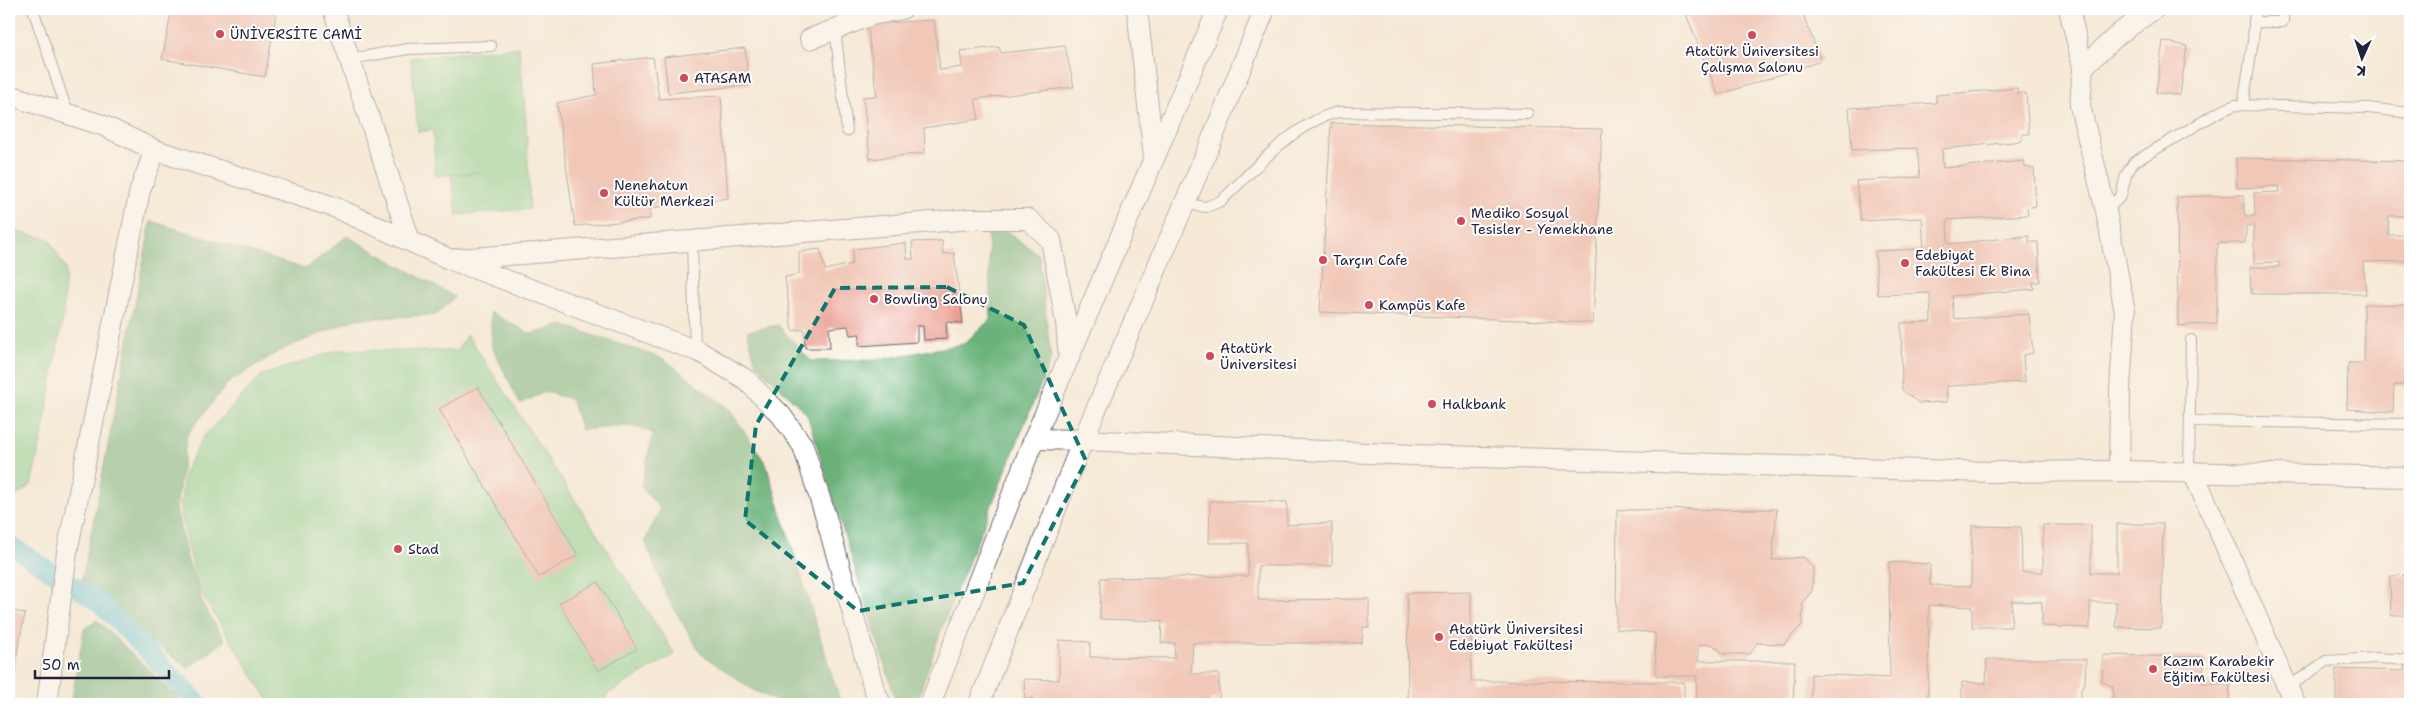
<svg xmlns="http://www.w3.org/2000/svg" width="2419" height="713" viewBox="0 0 2419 713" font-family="'Shantell Sans',sans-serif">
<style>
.green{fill:#83d08e;stroke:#527964}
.forest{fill:#6ab279;stroke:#466a5a}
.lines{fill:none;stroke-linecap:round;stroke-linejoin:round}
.canal{stroke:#5ac2d7;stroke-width:19}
.building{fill:#eca093}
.service-casing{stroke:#6c6872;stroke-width:12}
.minor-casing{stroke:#6c6872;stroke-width:22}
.service{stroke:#fff;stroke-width:10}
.minor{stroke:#fff;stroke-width:20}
.marked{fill:none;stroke:#0f766e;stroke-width:4;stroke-dasharray:10 6;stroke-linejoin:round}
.poi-dot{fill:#d1495b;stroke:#fff;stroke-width:2}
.labels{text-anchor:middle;stroke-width:4;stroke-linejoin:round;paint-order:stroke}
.poi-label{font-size:14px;fill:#22223b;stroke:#fff;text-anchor:start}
</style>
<rect width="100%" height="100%" fill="#fff"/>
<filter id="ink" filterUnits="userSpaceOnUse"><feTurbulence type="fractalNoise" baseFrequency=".02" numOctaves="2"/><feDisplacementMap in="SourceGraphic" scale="10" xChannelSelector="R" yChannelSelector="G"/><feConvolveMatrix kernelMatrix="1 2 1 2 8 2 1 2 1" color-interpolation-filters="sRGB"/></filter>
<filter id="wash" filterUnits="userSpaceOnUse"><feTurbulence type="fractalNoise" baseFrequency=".0096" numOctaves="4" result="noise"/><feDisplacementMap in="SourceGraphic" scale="20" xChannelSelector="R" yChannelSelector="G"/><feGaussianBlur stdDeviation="1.12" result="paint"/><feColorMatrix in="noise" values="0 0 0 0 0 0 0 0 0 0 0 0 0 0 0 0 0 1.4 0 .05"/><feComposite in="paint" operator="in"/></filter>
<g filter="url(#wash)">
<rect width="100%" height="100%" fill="#f6ead7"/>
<g class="green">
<polygon points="519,47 526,120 530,209 457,215 451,175 479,172 435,176 433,130 418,132 411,58"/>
<polygon points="9,230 49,239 66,269 63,316 42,437 31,485 10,501"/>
<polygon points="467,334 675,654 606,695 605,704 271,704 198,589 180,509 184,473 203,437 262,375 339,350 457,351"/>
</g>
<g class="forest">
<polygon points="151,221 305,269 347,236 455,297 436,315 356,319 279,351 227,384 187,435 176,509 187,558 203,605 225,641 188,668 80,590"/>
<polygon points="1005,230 1039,255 1051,359 941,630 916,704 897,704 807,414 756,364 747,331 778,325 811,361 877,360 964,344 991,319 988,234"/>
<polygon points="490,312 531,334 563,325 664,359 729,409 766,464 841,704 783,704 753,690 701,654 667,597 645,541 660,509 641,487 653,433 631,426 581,430 571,399 545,392 520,404 492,347"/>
<polygon points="97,620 184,704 71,704 84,629"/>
</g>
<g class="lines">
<polyline class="canal" points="9,548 16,549 100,603 199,704"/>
</g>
<g id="blocks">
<g class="building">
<polygon points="172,9 277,9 265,77 162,59"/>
<polygon points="1684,9 1801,9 1821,61 1718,95"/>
<polygon points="934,20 940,70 962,67 960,51 999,47 1001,53 1065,46 1074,87 975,99 979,119 924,128 925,153 870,159 863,97 877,96 867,24"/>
<polygon points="2163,41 2187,46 2180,95 2156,93"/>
<polygon points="745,48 749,85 668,93 664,57"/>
<polygon points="653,57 659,99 721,96 728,198 650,208 650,219 575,226 557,103 596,95 594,64"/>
<polygon points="2017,88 2017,93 2026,93 2029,134 2022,134 2022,141 1942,149 1943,168 2024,161 2025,167 2034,169 2036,206 2027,208 2028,215 1947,220 1948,244 2029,236 2029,242 2038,242 2040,282 2033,282 2034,289 1952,296 1954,319 2029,314 2033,353 2023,355 2025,382 1946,386 1947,402 1919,403 1902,390 1901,323 1931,322 1930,293 1878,295 1875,251 1924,249 1922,218 1861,221 1856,181 1920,177 1917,148 1852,150 1849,108 1936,103 1936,95"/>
<polygon points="1331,123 1602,129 1593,323 1320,312"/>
<polygon points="2236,158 2410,161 2410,216 2389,216 2388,235 2410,235 2410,261 2363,262 2366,294 2251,294 2250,267 2280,267 2279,262 2254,263 2254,225 2246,226 2245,243 2217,243 2217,323 2178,326 2177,197 2243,195 2245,216 2255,216 2254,193 2279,192 2278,186 2237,188"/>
<polygon points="942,241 943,254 954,253 963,323 946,322 947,339 924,340 923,326 917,326 917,342 859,346 860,334 850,335 848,326 829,328 830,348 805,348 804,329 792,331 785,277 799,274 799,252 820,249 825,270 852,264 853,249 906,243 907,259 913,259 912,242"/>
<polygon points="2364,304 2410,305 2410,385 2394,385 2393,412 2347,409 2348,363 2364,363"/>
<polygon points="478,387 578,555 539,577 439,409"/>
<polygon points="1210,501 1287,502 1287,525 1332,523 1332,566 1258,566 1258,600 1369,599 1369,628 1363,627 1362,643 1193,643 1191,674 1219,674 1219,699 1210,699 1210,704 1033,704 1033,698 1025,699 1024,679 1059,680 1059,640 1090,642 1090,657 1174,658 1175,643 1161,643 1162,621 1100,619 1101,578 1248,576 1248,543 1209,543"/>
<polygon points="1777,509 1772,560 1804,557 1813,568 1812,591 1803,602 1802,625 1784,644 1757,643 1750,654 1724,654 1712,644 1698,645 1698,661 1795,661 1793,704 1696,704 1697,676 1656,676 1655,633 1616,629 1617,510"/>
<polygon points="2117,524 2163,524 2161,628 2116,627 2116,602 2090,602 2090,628 2042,626 2042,602 2012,601 2011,627 1972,627 1972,607 1929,605 1928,704 1811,704 1811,674 1890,678 1889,562 1930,564 1930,585 1971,586 1972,526 2021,527 2022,572 2043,572 2043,525 2091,525 2091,573 2117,573"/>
<polygon points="2410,575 2410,615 2391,615 2390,576"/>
<polygon points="598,582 637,649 598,671 559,603"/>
<polygon points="1471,592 1471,681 1684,682 1684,704 1408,704 1407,593"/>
<polygon points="9,609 25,614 10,687 9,687"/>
<polygon points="2103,655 2205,657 2202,683 2230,684 2229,704 2113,704 2113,687 2102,681"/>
<polygon points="1987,659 2086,659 2085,683 2081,690 2081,704 1962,704 1962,682 1986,683"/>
<polygon points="2405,663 2410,663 2410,704 2336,704 2336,669 2404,671"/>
</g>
</g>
</g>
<g filter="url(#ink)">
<use href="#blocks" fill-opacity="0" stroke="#6c6872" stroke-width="1"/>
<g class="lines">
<g class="service-casing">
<g id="service">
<polyline points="33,9 68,114"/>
<polyline points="2254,22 2283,22 2283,9"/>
<polyline points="835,29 847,131"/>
<polyline points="350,59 408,49 491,46"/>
<polyline points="2243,105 2253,41 2255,9"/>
<path d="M1185,204L1206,207L1221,201C1254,170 1293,123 1338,112L1528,114"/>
<polyline points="2106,211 2121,196 2126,175 2134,162 2217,113 2235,105 2368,108 2410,113"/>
<polyline points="692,241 695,350"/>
<polyline points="2190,421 2410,424"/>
<polyline points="2189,473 2191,340"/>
<polyline points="2287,688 2326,661 2376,658 2410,660"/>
</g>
</g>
<g class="minor-casing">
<g id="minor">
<polyline points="333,9 410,241"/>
<polyline points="1137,9 1154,158"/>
<polyline points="2069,9 2083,67"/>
<polyline points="810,39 872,15 902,9"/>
<polyline points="9,95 102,125 155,150 334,207 449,259 700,352 745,379 781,415 803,446 825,514 874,689 881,704"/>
<polyline points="457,259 972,219 1028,219 1051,240 1066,322 1069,358"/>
<polyline points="1034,439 1083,440 1413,455 1990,472 2119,471 2410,477"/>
<polyline points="2119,471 2120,389 2125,312 2106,211 2080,106 2083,67 2120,33 2154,9"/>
<polyline points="2193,472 2295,704"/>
<polyline points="47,704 67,552 140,190 155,150"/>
<polyline points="930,704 1034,439 1218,9"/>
<polyline points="979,704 1083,440 1208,149 1265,9"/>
</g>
</g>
<use href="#service" class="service"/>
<use href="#minor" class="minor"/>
</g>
</g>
<path d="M0 0H2419V713H0ZM947,287L1024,325L1086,461L1023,583L858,611L745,520L756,425L835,288Z" fill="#f6ead7" fill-opacity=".55" fill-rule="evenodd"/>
<path class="marked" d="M947,287L1024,325L1086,461L1023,583L858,611L745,520L756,425L835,288Z"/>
<g class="poi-dot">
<circle cx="220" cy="34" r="5"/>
<circle cx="1752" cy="35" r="5"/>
<circle cx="684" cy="78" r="5"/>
<circle cx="604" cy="193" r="5"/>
<circle cx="1461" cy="221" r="5"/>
<circle cx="1323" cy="260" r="5"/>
<circle cx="1905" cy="263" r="5"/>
<circle cx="874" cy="299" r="5"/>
<circle cx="1369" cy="305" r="5"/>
<circle cx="1210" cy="356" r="5"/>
<circle cx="1432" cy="404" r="5"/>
<circle cx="398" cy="549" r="5"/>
<circle cx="1439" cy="637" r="5"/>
<circle cx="2153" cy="669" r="5"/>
</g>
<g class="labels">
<g class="poi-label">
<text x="230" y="39">ÜNİVERSİTE CAMİ</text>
<text x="1752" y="56" text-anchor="middle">Atatürk Üniversitesi<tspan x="1752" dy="16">Çalışma Salonu</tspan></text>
<text x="694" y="83">ATASAM</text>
<text x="614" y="190">Nenehatun<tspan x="614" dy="16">Kültür Merkezi</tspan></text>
<text x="1471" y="218">Mediko Sosyal<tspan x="1471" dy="16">Tesisler - Yemekhane</tspan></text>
<text x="1915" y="260">Edebiyat<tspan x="1915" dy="16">Fakültesi Ek Bina</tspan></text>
<text x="1333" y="265">Tarçın Cafe</text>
<text x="884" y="304">Bowling Salonu</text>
<text x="1379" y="310">Kampüs Kafe</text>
<text x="1220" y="353">Atatürk<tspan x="1220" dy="16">Üniversitesi</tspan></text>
<text x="1442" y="409">Halkbank</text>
<text x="408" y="554">Stad</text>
<text x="1449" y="634">Atatürk Üniversitesi<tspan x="1449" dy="16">Edebiyat Fakültesi</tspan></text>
<text x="2163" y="666">Kazım Karabekir<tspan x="2163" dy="16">Eğitim Fakültesi</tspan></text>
</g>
</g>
<rect width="2419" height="713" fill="none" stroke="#fff" stroke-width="30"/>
<g transform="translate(2362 58) rotate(183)" stroke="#ffffff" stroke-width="4" paint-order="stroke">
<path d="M0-4L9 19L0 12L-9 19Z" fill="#22223b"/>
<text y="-8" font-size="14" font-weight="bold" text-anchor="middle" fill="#22223b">K</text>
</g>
<path d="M35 670v8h134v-8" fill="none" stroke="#22223b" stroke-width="2.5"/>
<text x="42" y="670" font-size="15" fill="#22223b" stroke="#ffffff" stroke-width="4" paint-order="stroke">50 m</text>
</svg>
